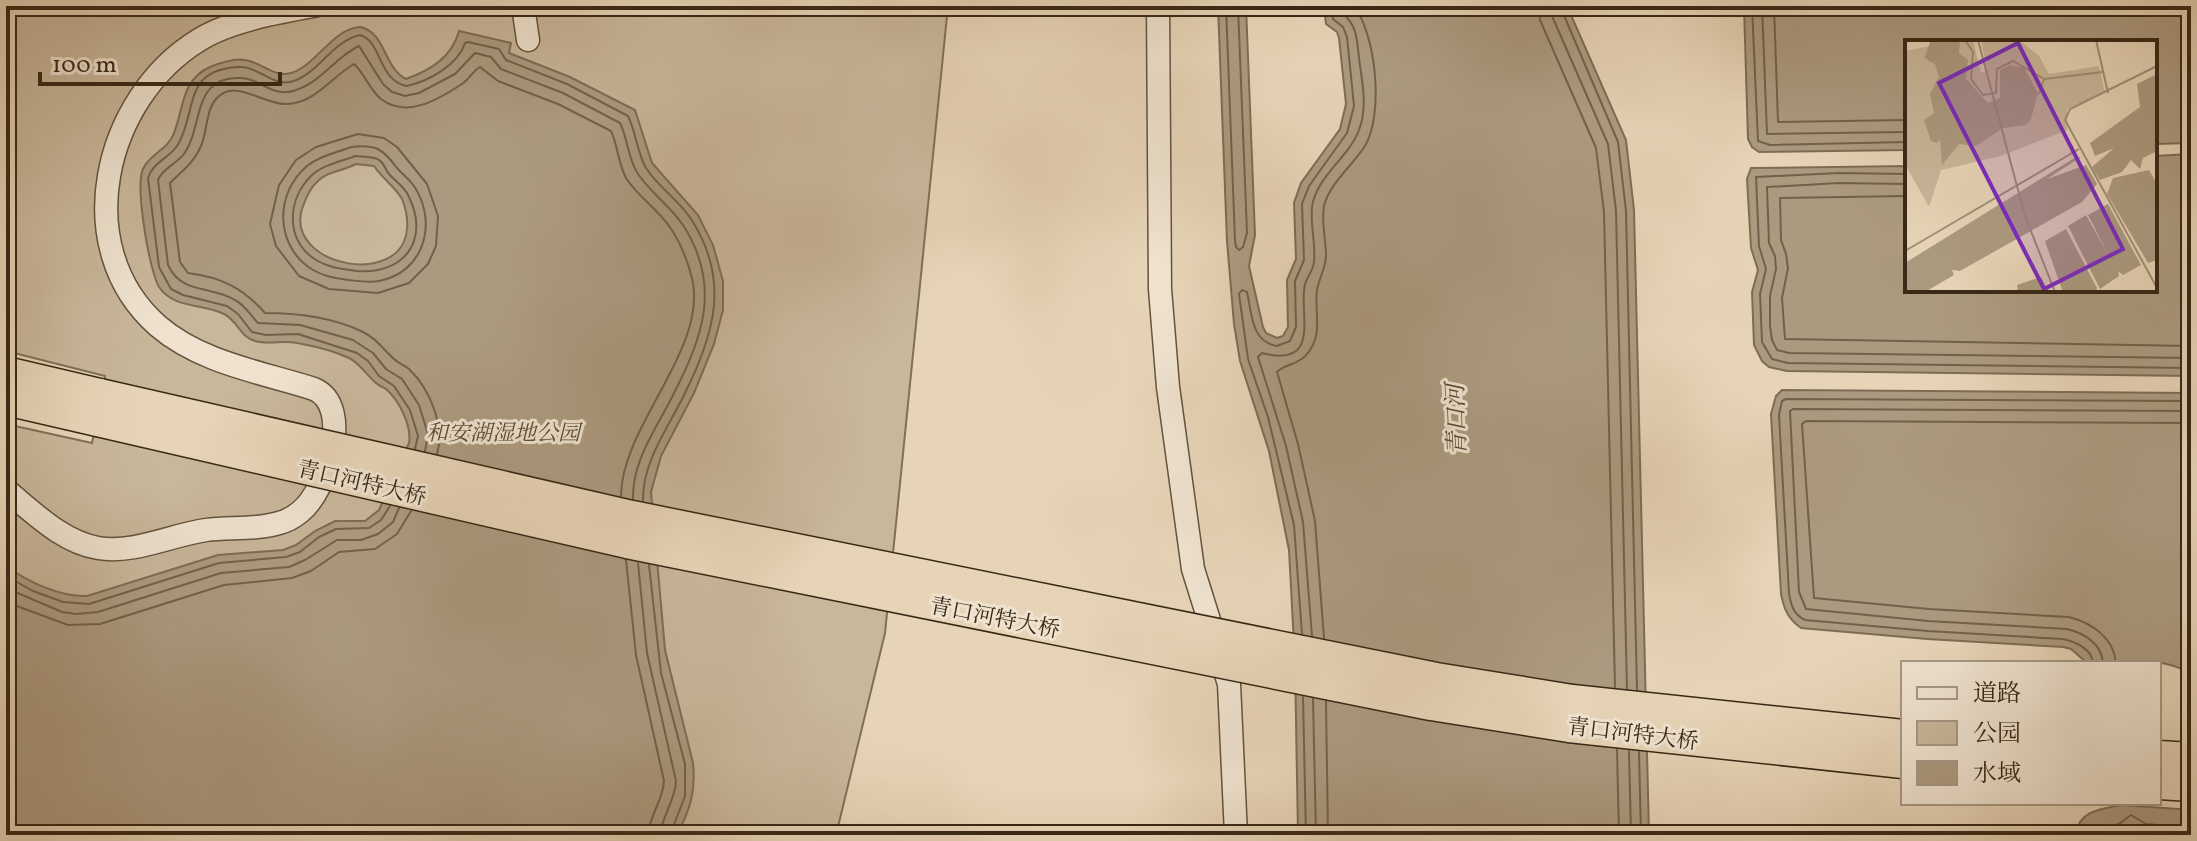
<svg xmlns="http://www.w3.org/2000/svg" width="2197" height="841" viewBox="0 0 2197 841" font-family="Vollkorn,'Noto Serif SC',serif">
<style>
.green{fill:#c9b79b;stroke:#807058;stroke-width:2}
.water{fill:#ac9a80;stroke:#7e6c55;stroke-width:2;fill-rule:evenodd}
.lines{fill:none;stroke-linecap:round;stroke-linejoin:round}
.shore{stroke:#72614a;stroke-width:2}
.minor-casing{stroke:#64533e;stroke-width:25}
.highway-casing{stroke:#382815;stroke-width:35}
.minor{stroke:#efe3d0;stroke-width:22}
.highway{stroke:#e7d4b7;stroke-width:32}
.highway-bridge-casing{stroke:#382815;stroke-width:35;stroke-linecap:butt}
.highway-bridge{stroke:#e7d4b7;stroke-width:32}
.labels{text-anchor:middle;stroke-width:6;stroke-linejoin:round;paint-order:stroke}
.park-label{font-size:22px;font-style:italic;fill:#5c4c36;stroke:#efe3d0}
.street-label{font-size:22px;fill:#382815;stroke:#efe3d0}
.water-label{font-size:24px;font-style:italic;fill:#5b4a35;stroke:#efe3d0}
.inset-road{fill:none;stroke:#a18f76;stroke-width:2}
.view{fill:#7b2cbf;fill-opacity:0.15;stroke:#7b2cbf;stroke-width:4}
.inset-edge{fill:none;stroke:#382815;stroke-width:4}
</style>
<rect width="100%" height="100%" fill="#e7d4b7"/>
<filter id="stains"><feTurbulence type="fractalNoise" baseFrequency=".0025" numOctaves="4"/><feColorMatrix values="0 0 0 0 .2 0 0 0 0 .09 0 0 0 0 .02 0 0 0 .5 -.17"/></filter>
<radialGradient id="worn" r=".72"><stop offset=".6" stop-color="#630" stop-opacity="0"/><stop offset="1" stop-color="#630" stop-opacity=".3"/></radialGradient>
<polygon class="green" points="6,6 948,6 885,633 836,835 6,835 6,424 92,443 105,376 6,351"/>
<g class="water">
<polygon points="1218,6 1246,6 1255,235 1249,266 1263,327 1266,333 1277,338 1283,336 1288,327 1287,280 1296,259 1294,203 1301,183 1340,129 1346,104 1339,38 1337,32 1326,24 1324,6 1567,6 1626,140 1634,210 1649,835 1298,835 1295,663 1289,550 1269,451 1240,361 1234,324 1227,241"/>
<polygon points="1744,6 2191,6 2191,143 2155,144 2155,42 1907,42 1907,150 1759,152 1752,147 1748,139"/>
<path d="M360,27C386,32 383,67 406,79C431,70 452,57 459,31L511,43L509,53L570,77L635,110L652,163L698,215L713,245L723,281V310L714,344L694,393L661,456L651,492L665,650L693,763C696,791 690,810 677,835H6V566C28,582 60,597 87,596L218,555L283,550L296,545L315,531L335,521H365L379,510L409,443C412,426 399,400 386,389C383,387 379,386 376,383C366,375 361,364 349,358C334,351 314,346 297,343C283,340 269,345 255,341C240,337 238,321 224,314C202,303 174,309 159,287C149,270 135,186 143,169C149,154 168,150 174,133C184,108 181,80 210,67C220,63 235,58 245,60C261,62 274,78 291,73C317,65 332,29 360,27ZM356,164L374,166C382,178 395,187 402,199C406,209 408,219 407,229C402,289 285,266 302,209C305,200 310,188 317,182C327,171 343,171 356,164Z"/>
<polygon points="2191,154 2191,376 1787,371 1769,367 1762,361 1754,345 1752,292 1758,270 1751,248 1747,179 1751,168 1907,166 1907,290 2155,290 2155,156"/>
<path d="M1782,390L2191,393V674C2163,655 2120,663 2087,663L2071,649L2063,647L1927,639L1801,628C1788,619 1784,609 1781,594L1771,414L1776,396Z"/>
<path d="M2122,805L2191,810V835H2076C2078,810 2102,809 2122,805Z"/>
</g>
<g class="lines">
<g class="shore">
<polyline points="1226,6 1235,240 1236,247 1239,250 1243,247 1247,233 1238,6"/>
<polyline points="1538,6 1540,20 1596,148 1604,212 1615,687"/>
<polyline points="1550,6 1552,16 1608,144 1616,211 1627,689"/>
<polyline points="1560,6 1618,142 1626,211 1637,690"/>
<polyline points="1752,6 1758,141 1770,145 1907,142"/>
<polyline points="1762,6 1767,134 1907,132"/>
<polyline points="1774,6 1778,122 1907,120"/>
<polygon points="358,134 384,138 397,147 427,184 438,216 436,246 428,264 409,283 378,293 329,289 299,276 276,246 270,224 279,185 296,160 316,147"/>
<path d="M351,147C376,144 383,149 397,168C404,176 412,181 417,191C437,227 422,273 379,281C369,283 358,281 348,280C336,278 325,277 313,270C276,248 273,195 307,166C319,156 336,153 351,147Z"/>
<path d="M355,156C361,157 373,156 379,160C383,162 386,170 389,174C396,182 405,187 409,197C430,240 404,275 357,271C342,269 329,268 316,260C286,241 286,201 311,176C322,165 340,162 355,156Z"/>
<polyline points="1907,174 1839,173 1756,177 1759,246 1766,269 1760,294 1762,342 1772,359 1788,363 2191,368"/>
<polyline points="1907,184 1839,183 1767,187 1769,243 1775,256 1776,269 1770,296 1770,326 1772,340 1777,350 1789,353 2191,358"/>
<polyline points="1907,196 1780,198 1781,240 1786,254 1788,268 1782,298 1785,339 2191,346"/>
<path d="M415,449L418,436L410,410L394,386L379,376L368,361L357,353L298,334L266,335L252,332L238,314L227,306L183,295L171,289L159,267L148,178C153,162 168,159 177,146C198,113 181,68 241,67C260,67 273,88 294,81C319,72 333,41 360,35C382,41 378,81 407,86C429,81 458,65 465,43L468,42L499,49L506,60L567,84L628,116C636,132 637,152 646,168C658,187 678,199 691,219C730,279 715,333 685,393C669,427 642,461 643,501"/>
<path d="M425,451L428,434L419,405L402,379L386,369L373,353L353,340L300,325L258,323C250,315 245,305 235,300C210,285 182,295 168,265L158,180C162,169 176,164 184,154C204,126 191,76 241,78C260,78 270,97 293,91C320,84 335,57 359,46L383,84L392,92L405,96L419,93L455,74L475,53L491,57L501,69L563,93L620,123C628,139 628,159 638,174C651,193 670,206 683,225C722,286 703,337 672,397C656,429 632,461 633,499"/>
<path d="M437,454C445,426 430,389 409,369C404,365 398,363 394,359C382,348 376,338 361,331C331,317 298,313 265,313C243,288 221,277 188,273L180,262L170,183C182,171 194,163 201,146C207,133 206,110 216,99C235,77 263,105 286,104C316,103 331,77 354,64C365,74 369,89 381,99C407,119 439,99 462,84C469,79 473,71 480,67L498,81L558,104L611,131C618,146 618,163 626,178C635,192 648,202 659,214C676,231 686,255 692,278C709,348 621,426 621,496"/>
<path d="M626,560L636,655L664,781C663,801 649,816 648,835"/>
<path d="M638,563L647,653L676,781C675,801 662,816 660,835"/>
<polyline points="649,565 661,673 685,764 685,796 670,835"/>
<polyline points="6,576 33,591 63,602 89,604 219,563 286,557 300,552 319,537 336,529 369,528 381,520 390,506"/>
<polyline points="6,588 62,612 76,614 98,612 221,573 289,567 305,560 337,540 361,540 378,534 393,522 399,508"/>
<polyline points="6,602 68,625 100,624 224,585 292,578 311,571 339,552 375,549 397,534 411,511"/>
<path d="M1302,634L1294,525L1268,417L1248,359L1239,294L1242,290L1247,292C1252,314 1251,342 1277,346L1290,341L1296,327L1295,281L1304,260L1302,204L1309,186L1347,133L1354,106L1347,37L1343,27L1333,19L1332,6"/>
<path d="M1312,636L1303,522L1286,446L1258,357L1262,353C1323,369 1298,312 1305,284C1307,277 1313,271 1314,262C1316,244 1310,225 1312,207C1316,177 1349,157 1359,130C1368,106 1362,82 1359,58C1357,40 1357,25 1343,14L1342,6"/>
<path d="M1324,638L1315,521L1298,444L1277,372C1284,364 1299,365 1307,354C1324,334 1314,313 1317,290C1319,278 1326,268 1326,255C1326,240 1321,221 1324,206C1329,184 1353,165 1365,146C1384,113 1376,35 1354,6"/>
<path d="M2093,663C2092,649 2076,642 2063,639L1928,631L1805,620C1793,614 1791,605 1789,593L1779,415L1782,401L1786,399L2191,401"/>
<path d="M2103,663C2102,644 2084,633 2067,629L1928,621L1806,609L1799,592L1790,411L1793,409L2191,411"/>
<path d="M2116,663C2114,638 2092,623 2069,617L1929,609L1814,598L1802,424L1806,421L2191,423"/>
<polyline points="1303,697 1306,835"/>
<polyline points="1313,699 1316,835"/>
<polyline points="1326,701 1328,835"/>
<polyline points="1617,749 1619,835"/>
<polyline points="1629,751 1631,835"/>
<polyline points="1639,752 1641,835"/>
<polyline points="2094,835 2098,829 2119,824 2131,815 2146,824 2191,828"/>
</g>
<g class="minor-casing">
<g id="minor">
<polyline points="523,6 528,40"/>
<polyline points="1158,6 1160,289 1168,387 1193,569 1229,684 1236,835"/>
<path d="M6,490C33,512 62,542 98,548C134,554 171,535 206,530C229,527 257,530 279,523C287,521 294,517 300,512C327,491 354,406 314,389C261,372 201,363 158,326C68,247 104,98 199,40C229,21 279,12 314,6"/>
</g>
</g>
<g class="highway-casing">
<g id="highway">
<polyline points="6,373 100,395"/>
<polyline points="6,399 97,420"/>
<polyline points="2159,757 2191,759"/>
<polyline points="2159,783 2191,785"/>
</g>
</g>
<use href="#minor" class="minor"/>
<use href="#highway" class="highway"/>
<g class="highway-bridge-casing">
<g id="highway-bridge">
<polyline points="100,395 632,517 1436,679 1572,701 1903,736"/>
<polyline points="97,420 627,542 1431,704 1569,726 1903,762"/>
</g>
</g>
<use href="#highway-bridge" class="highway-bridge"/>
</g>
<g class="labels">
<g class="park-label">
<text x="503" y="440">和安湖湿地公园</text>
</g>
<g class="street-label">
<text transform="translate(362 482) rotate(13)" y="8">青口河特大桥</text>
<text transform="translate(995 617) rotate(11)" y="8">青口河特大桥</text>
<text transform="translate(1633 733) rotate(7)" y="8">青口河特大桥</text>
</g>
<g class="water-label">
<text transform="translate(1456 420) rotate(-92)" y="8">青口河</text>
</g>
</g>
<g transform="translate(1905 40)">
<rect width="252" height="252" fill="#e7d4b7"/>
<path d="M26,0H68L76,33L82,31L76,0H114L134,16L144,34L194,26L200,53L162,69V90L96,116L36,130L24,167L0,124V11L25,6Z" fill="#c9b79b"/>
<path d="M26,0L55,1L54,13L63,20L61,39L83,63L95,58V30L105,25L119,28L133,53L126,79L120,85L98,88L71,106L54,104L37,125L35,99L33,103L26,101L19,80L29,73L25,54L34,37L30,24L19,18ZM252,34V111L238,118L235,129L226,120L217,132L195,140L187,127L209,108L190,116L185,103L235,67L232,44ZM171,117H176L142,139L181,125L192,144L177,162L55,231L47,230L49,235L20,252H0V223ZM244,130L252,144V220L243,223L202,154L208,138ZM203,164L236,225L218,235L213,231L214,236L195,249L163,186L181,175L203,214L183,175ZM161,189L192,248L191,252H158L155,244L140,201ZM136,237L144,252H113L112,245Z" fill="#ac9a80"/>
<path class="inset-road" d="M60,0L68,12L66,39L78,55L91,53L92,29L108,21L139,39L134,54M73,0L120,176L150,252M191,0L203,53M252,26L165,69L160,80L252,248M139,39L198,32M0,211L174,109"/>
<path class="view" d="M113,3L218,209L139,249L34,43Z"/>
<rect width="252" height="252" class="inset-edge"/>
</g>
<rect width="2197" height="841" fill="none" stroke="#e7d4b7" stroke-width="32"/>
<rect x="8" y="8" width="2181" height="825" fill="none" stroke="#382815" stroke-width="4"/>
<rect x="16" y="16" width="2165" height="809" fill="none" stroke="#382815" stroke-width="2"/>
<rect x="1901" y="661" width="260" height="144" fill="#efe3d0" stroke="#a69885" stroke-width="2"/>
<rect x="1917" y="687" width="40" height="12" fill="#efe3d0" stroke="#a69885" stroke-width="2"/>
<text x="1973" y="701" font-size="24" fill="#382815">道路</text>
<rect x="1917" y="721" width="40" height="24" fill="#c9b79b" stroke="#a69885" stroke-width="2"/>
<text x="1973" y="741" font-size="24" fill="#382815">公园</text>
<rect x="1917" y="761" width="40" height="24" fill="#ac9a80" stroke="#a69885" stroke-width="2"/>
<text x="1973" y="781" font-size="24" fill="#382815">水域</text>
<path d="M40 72v12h240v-12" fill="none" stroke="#382815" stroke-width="4"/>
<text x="52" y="72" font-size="24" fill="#382815" stroke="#efe3d0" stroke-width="6" paint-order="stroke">100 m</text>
<rect width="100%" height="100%" filter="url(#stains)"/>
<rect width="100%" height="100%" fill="url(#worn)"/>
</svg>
